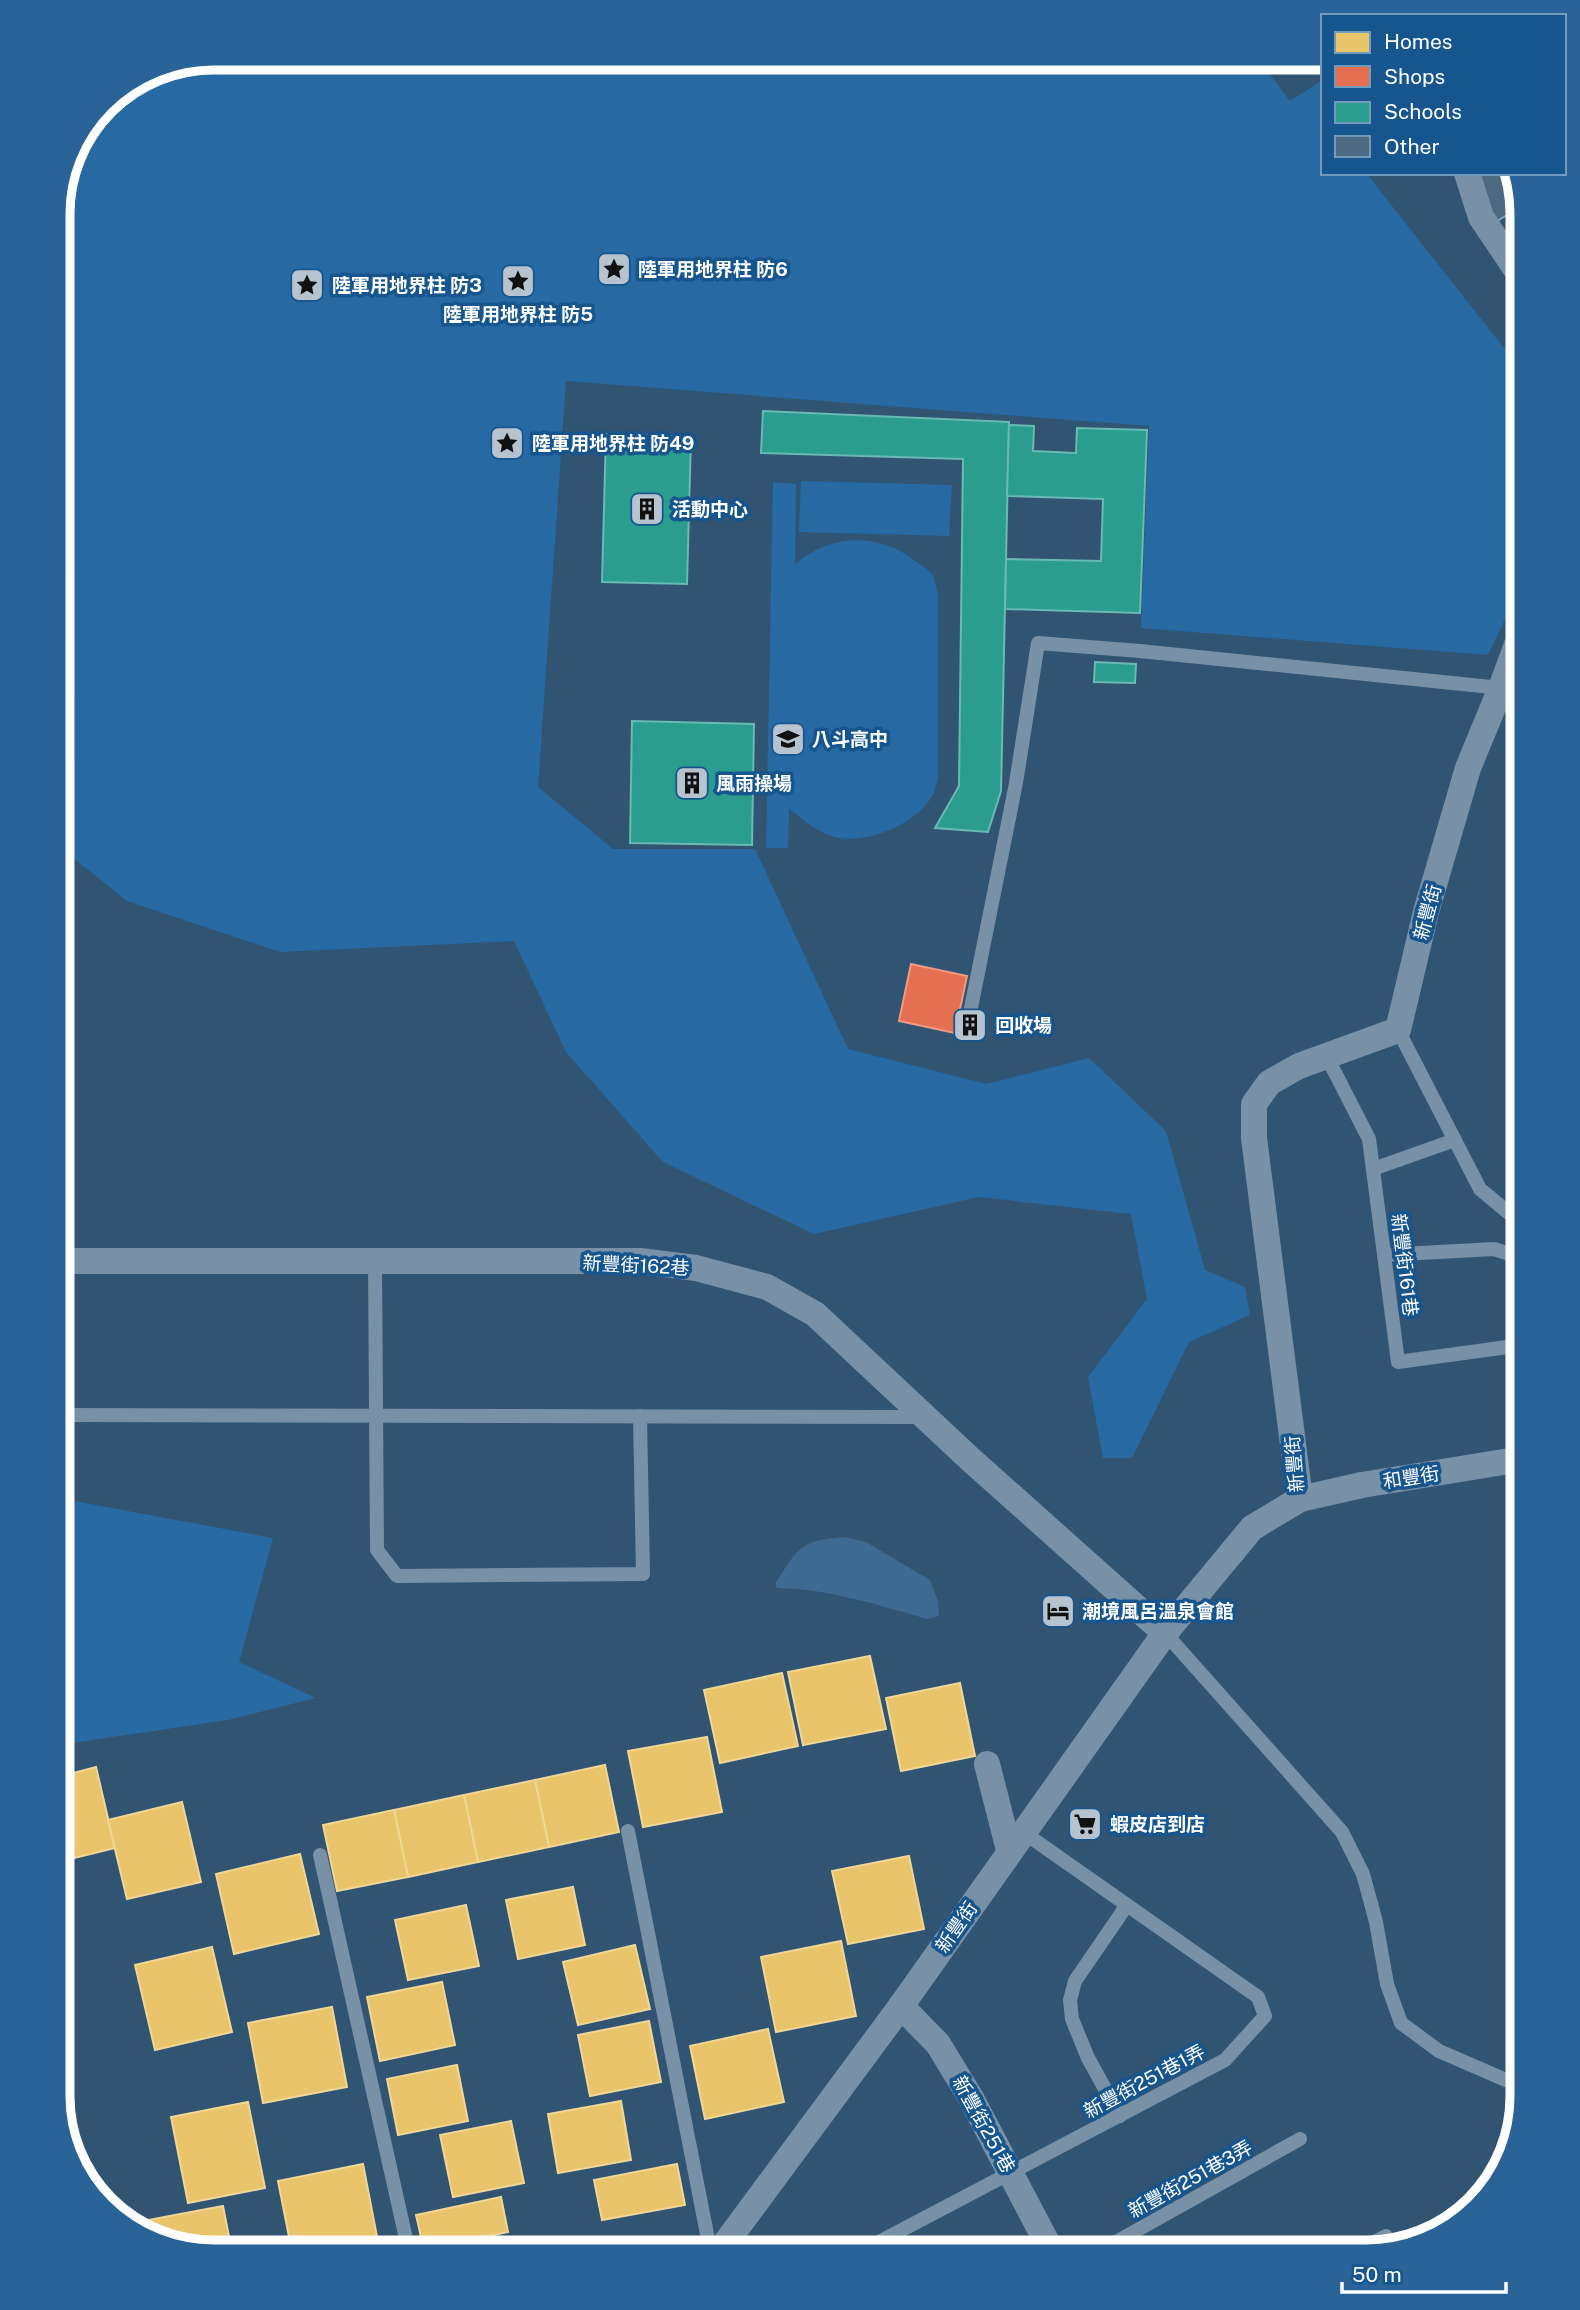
<svg xmlns="http://www.w3.org/2000/svg" width="1580" height="2310" viewBox="0 0 1580 2310" font-family="'Public Sans','Noto Sans TC',sans-serif">
<style>
.green{fill:#276aa3}
.water{fill:#3d6a92}
.homes{fill:#e9c46a;stroke:#f0d697;stroke-width:2}
.shops{fill:#e76f51;stroke:#ee9a85;stroke-width:2}
.schools{fill:#2a9d8f;stroke:#6abab1;stroke-width:2}
.building{fill:#4e6a82;stroke:#8da2b4;stroke-width:2}
.lines{fill:none;stroke-linecap:round;stroke-linejoin:round}
.lane{stroke:#7891a6;stroke-width:14}
.street{stroke:#7891a6;stroke-width:26}
.labels{text-anchor:middle;stroke-width:7;stroke-linejoin:round;paint-order:stroke}
.poi-label{font-size:19px;font-weight:bold;fill:#fff;stroke:#16558e;text-anchor:start}
.street-label{font-size:19px;fill:#fff;stroke:#16558e}
.rim{fill:none;stroke:#fff;stroke-width:9}
</style>
<rect width="100%" height="100%" fill="#315473"/>
<g class="green">
<polygon points="214,58 1258,58 1290,101 1323,80 1323,173 1366,173 1522,371 1522,540 1506,617 1488,655 1141,628 1149,426 566,381 538,787 613,849 755,849 848,1049 986,1084 1089,1058 1166,1131 1205,1270 1245,1287 1250,1315 1189,1342 1132,1458 1103,1458 1088,1377 1147,1299 1131,1214 979,1197 814,1234 663,1162 566,1052 514,941 280,952 127,901 58,846 58,204 70,154 104,103 155,69"/>
<polygon points="801,481 952,485 949,536 799,532"/>
<path d="M773,482L796,484L795,564C832,533 880,532 918,563C922,566 928,569 931,573C935,578 936,587 938,593V776C937,782 936,787 934,792C921,822 871,843 840,838C820,835 803,820 789,808L788,848H766Z"/>
<polygon points="58,1498 273,1538 239,1662 316,1698 228,1720 58,1745"/>
</g>
<path class="water" d="M845,1537L866,1542L930,1580L938,1601L939,1616L927,1619C878,1605 829,1589 777,1588L775,1584C800,1546 799,1541 845,1537Z"/>
<g class="homes">
<polygon points="870,1656 886,1729 803,1745 788,1672"/>
<polygon points="782,1673 798,1746 720,1763 704,1690"/>
<polygon points="960,1683 975,1756 901,1771 886,1698"/>
<polygon points="707,1737 722,1812 643,1827 628,1751"/>
<polygon points="605,1765 619,1832 549,1847 535,1780"/>
<polygon points="96,1767 115,1848 58,1862 58,1777"/>
<polygon points="535,1780 549,1847 478,1862 464,1795"/>
<polygon points="464,1795 478,1862 408,1877 394,1810"/>
<polygon points="182,1802 201,1882 127,1899 108,1820"/>
<polygon points="394,1810 408,1877 337,1891 323,1825"/>
<polygon points="300,1854 319,1934 234,1954 216,1874"/>
<polygon points="909,1856 924,1929 848,1944 832,1871"/>
<polygon points="573,1887 585,1945 518,1959 506,1900"/>
<polygon points="466,1905 479,1966 408,1980 395,1920"/>
<polygon points="841,1941 856,2016 776,2032 761,1957"/>
<polygon points="635,1945 650,2009 578,2025 563,1962"/>
<polygon points="212,1947 232,2032 155,2050 135,1965"/>
<polygon points="442,1982 455,2045 380,2061 367,1997"/>
<polygon points="332,2007 347,2087 263,2103 248,2023"/>
<polygon points="649,2021 661,2082 590,2096 578,2035"/>
<polygon points="768,2029 784,2102 705,2119 690,2046"/>
<polygon points="457,2065 468,2121 398,2135 387,2079"/>
<polygon points="621,2101 631,2160 558,2173 548,2114"/>
<polygon points="248,2102 265,2188 188,2203 171,2117"/>
<polygon points="511,2121 524,2183 453,2197 440,2135"/>
<polygon points="363,2164 380,2252 292,2252 278,2181"/>
<polygon points="677,2164 685,2205 602,2220 594,2180"/>
<polygon points="501,2197 508,2232 424,2250 416,2215"/>
<polygon points="223,2206 232,2252 204,2252 145,2234 143,2221"/>
</g>
<polygon class="shops" points="911,964 967,976 955,1033 899,1021"/>
<g class="schools">
<polygon points="763,411 1009,422 1001,791 988,832 935,828 959,786 963,459 761,453"/>
<polygon points="1009,425 1034,426 1033,451 1076,453 1077,428 1147,430 1140,613 1005,609 1006,559 1101,561 1103,499 1007,496"/>
<polygon points="606,434 691,437 687,584 602,582"/>
<polygon points="1095,662 1136,664 1135,683 1094,682"/>
<polygon points="632,721 754,724 752,845 630,843"/>
<polygon points="963,1012 981,1016 977,1038 958,1034"/>
</g>
<polygon class="building" points="1479,173 1511,173 1520,207 1489,226"/>
<g class="lines">
<g class="lane">
<polyline points="971,1008 1016,783 1038,643 1140,651 1501,688"/>
<polyline points="1398,1030 1480,1189 1516,1219 1522,1220"/>
<polyline points="1327,1057 1369,1139 1398,1362 1522,1345"/>
<polyline points="1373,1169 1455,1140"/>
<polyline points="1384,1255 1494,1249 1522,1258"/>
<polyline points="375,1261 377,1550 397,1576 643,1574 640,1416"/>
<polyline points="58,1415 924,1417"/>
<polyline points="1165,1633 1342,1832 1363,1874 1376,1922 1387,1984 1401,2023 1439,2051 1522,2087"/>
<polyline points="628,1831 708,2239 717,2252"/>
<polyline points="320,1855 409,2252"/>
<polyline points="1120,2116 1088,2058 1072,2019 1070,2000 1075,1981 1127,1905"/>
<polyline points="860,2252 1225,2060 1265,2016 1258,1997 1023,1832"/>
<polyline points="1098,2252 1300,2139"/>
<polyline points="1355,2252 1386,2236"/>
</g>
<g class="street">
<polyline points="1467,173 1481,217 1522,278"/>
<polyline points="58,1261 640,1261 696,1268 767,1287 815,1314 970,1459 1165,1633"/>
<polyline points="1300,1499 1254,1138 1254,1104 1269,1083 1299,1066 1398,1030 1426,912 1468,768 1501,688 1522,631"/>
<polyline points="987,1764 1009,1850"/>
<polyline points="901,2006 938,2044 971,2098 1052,2252"/>
<polyline points="719,2252 901,2006 1165,1633 1252,1528 1300,1499 1362,1485 1522,1459"/>
</g>
</g>
<defs>
<g id="sight-square" transform="scale(1.75)"><rect x="-9" y="-9" width="18" height="18" rx="4" fill="#b7c3ce" stroke="#16558e"/><path d="M0-6L1.8-2.2L6-1.7L2.9 1.2L3.7 5.4L0 3.3L-3.7 5.4L-2.9 1.2L-6-1.7L-1.8-2.2Z" fill="#111"/></g>
<g id="building-square" transform="scale(1.75)"><rect x="-9" y="-9" width="18" height="18" rx="4" fill="#b7c3ce" stroke="#16558e"/><path d="M-4-6H4V6H1V3H-1V6H-4ZM-2.5-4.3h1.7v1.8h-1.7ZM.8-4.3h1.7v1.8H.8ZM-2.5-1h1.7V.8h-1.7ZM.8-1h1.7V.8H.8Z" fill="#111"/></g>
<g id="school-square" transform="scale(1.75)"><rect x="-9" y="-9" width="18" height="18" rx="4" fill="#b7c3ce" stroke="#16558e"/><path d="M0-5L7-2L0 1L-7-2ZM-4 1L0 2.5L4 1V4Q0 6-4 4Z" fill="#111"/></g>
<g id="hotel-square" transform="scale(1.75)"><rect x="-9" y="-9" width="18" height="18" rx="4" fill="#b7c3ce" stroke="#16558e"/><path d="M-6-4.5h1.5V1H6V5H4.5V3h-9V5H-6ZM-4 0a1.8 1.8 0 1 1 3.6 0ZM.5 0V-2.5h3Q6-2.5 6 0Z" fill="#111"/></g>
<g id="supermarket-square" transform="scale(1.75)"><rect x="-9" y="-9" width="18" height="18" rx="4" fill="#b7c3ce" stroke="#16558e"/><path d="M-6-5.5h2.5l.6 2H6L4.5 2H-2.5L-4.4-4H-6ZM-1.5 3.2a1.3 1.3 0 1 0 .1 0ZM3 3.2a1.3 1.3 0 1 0 .1 0Z" fill="#111"/></g>
</defs>
<g fill-rule="evenodd">
<use href="#sight-square" x="614" y="269"/>
<use href="#sight-square" x="518" y="281"/>
<use href="#sight-square" x="307" y="285"/>
<use href="#sight-square" x="507" y="443"/>
<use href="#building-square" x="647" y="509"/>
<use href="#school-square" x="788" y="739"/>
<use href="#building-square" x="692" y="783"/>
<use href="#building-square" x="970" y="1025"/>
<use href="#hotel-square" x="1058" y="1611"/>
<use href="#supermarket-square" x="1085" y="1824"/>
</g>
<g class="labels">
<g class="poi-label">
<text x="638" y="276">陸軍用地界柱 防6</text>
<text x="332" y="292">陸軍用地界柱 防3</text>
<text x="518" y="321" text-anchor="middle">陸軍用地界柱 防5</text>
<text x="532" y="450">陸軍用地界柱 防49</text>
<text x="672" y="516">活動中心</text>
<text x="812" y="746">八斗高中</text>
<text x="716" y="790">風雨操場</text>
<text x="995" y="1032">回收場</text>
<text x="1082" y="1618">潮境風呂溫泉會館</text>
<text x="1110" y="1831">蝦皮店到店</text>
</g>
<g class="street-label">
<text transform="translate(1427 912) rotate(-75)" y="7">新豐街</text>
<text transform="translate(636 1265) rotate(3)" y="7">新豐街162巷</text>
<text transform="translate(1405 1265) rotate(83)" y="7">新豐街161巷</text>
<text transform="translate(1294 1464) rotate(-95)" y="7">新豐街</text>
<text transform="translate(1411 1477) rotate(-9)" y="7">和豐街</text>
<text transform="translate(956 1927) rotate(-55)" y="7">新豐街</text>
<text transform="translate(1144 2081) rotate(-28)" y="7">新豐街251巷1弄</text>
<text transform="translate(984 2124) rotate(61)" y="7">新豐街251巷</text>
<text transform="translate(1190 2179) rotate(-29)" y="7">新豐街251巷3弄</text>
</g>
</g>
<path d="M0 0H1580V2310H0ZM214 70H1366A144 144 0 0 1 1510 214V2096A144 144 0 0 1 1366 2240H214A144 144 0 0 1 70 2096V214A144 144 0 0 1 214 70Z" fill="#296397" fill-rule="evenodd"/>
<path class="rim" d="M214 70H1366A144 144 0 0 1 1510 214V2096A144 144 0 0 1 1366 2240H214A144 144 0 0 1 70 2096V214A144 144 0 0 1 214 70Z"/>
<rect x="1321" y="14" width="245" height="161" fill="#16558e" stroke="#7399bb" stroke-width="2"/>
<rect x="1335" y="32" width="35" height="21" fill="#e9c46a" stroke="#7399bb" stroke-width="2"/>
<text x="1384" y="49" font-size="21" fill="#ffffff">Homes</text>
<rect x="1335" y="66" width="35" height="21" fill="#e76f51" stroke="#7399bb" stroke-width="2"/>
<text x="1384" y="84" font-size="21" fill="#ffffff">Shops</text>
<rect x="1335" y="102" width="35" height="21" fill="#2a9d8f" stroke="#7399bb" stroke-width="2"/>
<text x="1384" y="119" font-size="21" fill="#ffffff">Schools</text>
<rect x="1335" y="136" width="35" height="21" fill="#4e6a82" stroke="#7399bb" stroke-width="2"/>
<text x="1384" y="154" font-size="21" fill="#ffffff">Other</text>
<path d="M1342 2282v10h164v-10" fill="none" stroke="#ffffff" stroke-width="3.5"/>
<text x="1352" y="2282" font-size="21" fill="#ffffff" stroke="#16558e" stroke-width="5" paint-order="stroke">50 m</text>
</svg>
